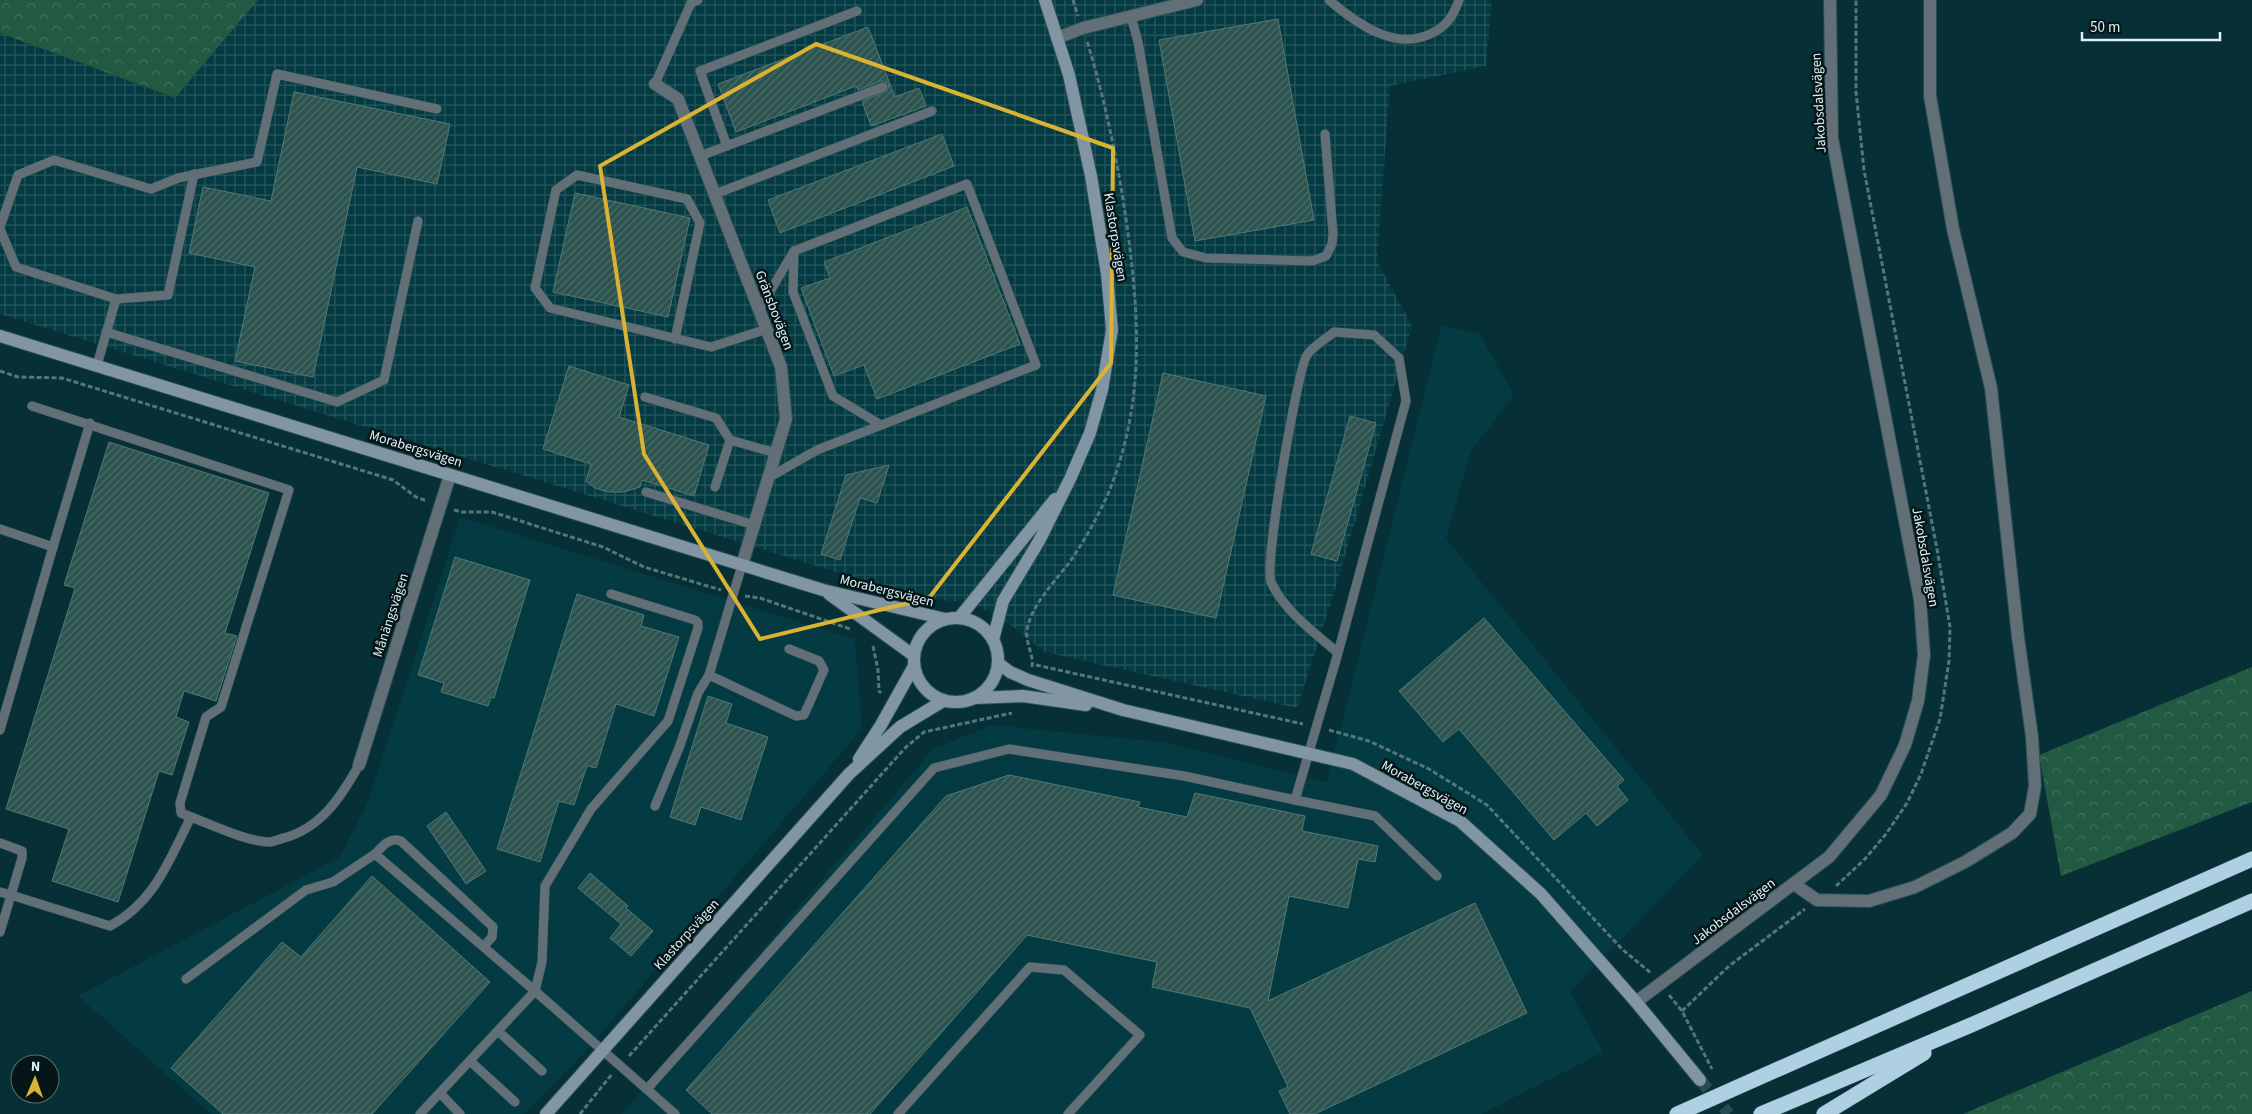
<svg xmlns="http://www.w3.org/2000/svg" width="2252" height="1114" viewBox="0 0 2252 1114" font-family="'Source Sans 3',sans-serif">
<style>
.built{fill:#043a42}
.industrial{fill:url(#industrial-grid)}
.forest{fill:url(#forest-crowns)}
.building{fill:url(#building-hatch);stroke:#527974}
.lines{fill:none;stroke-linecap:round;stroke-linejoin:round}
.secondary-tunnel{stroke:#274c53;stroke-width:12;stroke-dasharray:12 6;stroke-linecap:butt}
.lane-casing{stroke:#294e55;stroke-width:10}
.street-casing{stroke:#294e55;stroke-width:14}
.secondary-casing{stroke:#294e55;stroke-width:14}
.highway-casing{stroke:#294e55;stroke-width:16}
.path{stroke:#56767d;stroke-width:3;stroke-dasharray:5 2.5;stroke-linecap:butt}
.lane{stroke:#626f77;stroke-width:9}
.street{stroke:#626f77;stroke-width:12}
.secondary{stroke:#8196a2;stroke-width:12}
.highway{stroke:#afcfe3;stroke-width:15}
.marked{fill:none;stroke:#dab333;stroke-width:4;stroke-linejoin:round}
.labels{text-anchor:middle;stroke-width:5;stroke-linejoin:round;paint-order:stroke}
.street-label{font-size:14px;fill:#ddf1f6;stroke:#061517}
</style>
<defs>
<pattern id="industrial-grid" width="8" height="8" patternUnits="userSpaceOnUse" patternTransform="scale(1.25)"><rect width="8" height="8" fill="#043a42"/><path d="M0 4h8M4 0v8" fill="none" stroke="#28575e"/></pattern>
<pattern id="forest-crowns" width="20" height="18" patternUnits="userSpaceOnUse" patternTransform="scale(1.25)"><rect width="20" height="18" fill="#225942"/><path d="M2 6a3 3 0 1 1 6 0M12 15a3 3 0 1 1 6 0" fill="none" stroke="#42715e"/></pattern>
<pattern id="building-hatch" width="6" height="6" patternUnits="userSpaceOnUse" patternTransform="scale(1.25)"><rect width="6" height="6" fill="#2d534f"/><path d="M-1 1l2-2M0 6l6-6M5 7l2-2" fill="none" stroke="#4b6c69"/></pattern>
</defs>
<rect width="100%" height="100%" fill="#072f36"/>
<g class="built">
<polygon points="1441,326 1479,333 1514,395 1471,451 1446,538 1703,855 1570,992 1603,1052 1482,1114 622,1114 933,749 992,725 1162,742 1327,782"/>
<polygon points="460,517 855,639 862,729 578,1060 523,1114 211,1114 78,996 340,857 368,802"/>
</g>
<polygon class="industrial" points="258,0 1492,0 1486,66 1390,86 1377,261 1412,326 1335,590 1297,708 1045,652 1012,626 973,603 920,598 0,314 0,33 175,98"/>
<g class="forest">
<polygon points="0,0 258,0 175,98 0,33"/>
<polygon points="2252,667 2252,802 2061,876 2039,755"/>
<polygon points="2252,991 2252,1114 1963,1114"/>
</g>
<g class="building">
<polygon points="1278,19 1314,220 1195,241 1159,40"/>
<polygon points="868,27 895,97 919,88 926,106 871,126 862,101 887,91 889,84 881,81 858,90 856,86 736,132 718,84"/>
<polygon points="294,92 450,124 437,184 357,167 313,377 235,361 255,267 189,253 203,187 271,201"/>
<polygon points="942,134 954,166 780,233 768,200"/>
<polygon points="575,193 690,218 668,317 553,292"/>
<polygon points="967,207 1020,344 877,399 864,365 834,376 801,288 830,278 824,262"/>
<polygon points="569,366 629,385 619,417 709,445 694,496 642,480 640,487 624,492 608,492 595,488 586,481 591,464 543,449"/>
<polygon points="1163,373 1266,396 1216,618 1113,595"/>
<polygon points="1350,416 1376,423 1337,561 1311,554"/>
<polygon points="109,442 269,493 225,633 237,636 216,701 184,691 176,717 189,722 172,775 159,771 118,902 52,881 69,829 6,809 75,588 64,585"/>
<polygon points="889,465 877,503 860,498 840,560 821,554 846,475"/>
<polygon points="455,557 530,580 494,698 491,697 488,706 441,692 444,683 418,675"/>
<polygon points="577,594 644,615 641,626 679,637 654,716 616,704 596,768 587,766 574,805 559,801 540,862 497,849"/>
<polygon points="1484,618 1624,780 1617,786 1628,800 1597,826 1586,813 1554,840 1459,729 1443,742 1399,691"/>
<polygon points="708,696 732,704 726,723 768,737 741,820 701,807 695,825 670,817"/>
<polygon points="1009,775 1140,802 1138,807 1187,817 1195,793 1305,816 1302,831 1378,846 1375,862 1358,859 1348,908 1289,896 1268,1001 1475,903 1527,1013 1315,1114 1290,1114 1279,1091 1288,1087 1250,1008 1152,987 1157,962 1027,935 870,1114 712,1114 686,1090 946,796"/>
<polygon points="446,812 486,871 466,884 427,826"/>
<polygon points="590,873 628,906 626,908 653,931 631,956 610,938 621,924 578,888"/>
<polygon points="372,876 490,982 372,1114 223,1114 171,1068 282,942 301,957"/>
</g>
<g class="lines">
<polyline class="secondary-tunnel" points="1700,1080 1729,1114"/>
<g class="lane-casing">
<g id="lane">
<path d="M1329,0C1356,23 1394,51 1430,34C1446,27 1453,17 1459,0"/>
<polyline points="1131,16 1138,42 1172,238 1183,252 1206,258 1312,261 1326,256 1332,244 1333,233 1325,134"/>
<polyline points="655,84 691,3 698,0"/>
<polyline points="727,146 700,71 857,11"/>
<polyline points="700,156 883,87"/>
<polyline points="715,194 932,111"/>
<polyline points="0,227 18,175 54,160 151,189 178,178 257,162 277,74 437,109"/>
<polyline points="0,229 16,267 116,299 97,365"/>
<polyline points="794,251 793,292 833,396 881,425"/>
<polyline points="116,299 168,295 194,174"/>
<polyline points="759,310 794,251 967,184 1036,365 817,450 768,478"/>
<polyline points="106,332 337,402 384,380 418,221"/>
<polyline points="675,339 700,223 687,199 577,175 556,190 535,288 550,308 711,347 767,329"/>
<polyline points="645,397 716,418 730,440 776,453"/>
<polyline points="715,487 730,440"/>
<polyline points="646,492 754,525"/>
<polyline points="0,529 53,547 90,423"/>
<polyline points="709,675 796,716 804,715 824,670 819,661 789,649"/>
<polyline points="0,730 53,547"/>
<polyline points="1295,800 1375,816 1437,876"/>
<polyline points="655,806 679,748 698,693 709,675 742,565"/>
<path d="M191,817C212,825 248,842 269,842C273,842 279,839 284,838C321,828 341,797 359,765"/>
<path d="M0,843L22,851V858L11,895L110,926C155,902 169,860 191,817L181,813L180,803L206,717L221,707L289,490L32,406"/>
<path d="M375,854C383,846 389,837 401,841L493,927L492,937L484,946"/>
<polyline points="0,892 11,895 0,932"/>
<polyline points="186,979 306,890 333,882 375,854 535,991 542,962 545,886 591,809 668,721 698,628 698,623 695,620 611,594"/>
<polyline points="498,1031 542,1071"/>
<polyline points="470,1061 515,1102"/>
<path d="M647,1089L934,768L1009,749L1184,776L1295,800L1338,653L1406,401L1399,358L1374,335L1334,332C1326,339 1310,348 1306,357C1296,379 1264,565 1271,582C1285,612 1314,632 1338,653"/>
<polyline points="440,1093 460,1114"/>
<polyline points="420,1114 535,991 675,1114"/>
<polyline points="898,1114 1030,967 1064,970 1140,1035 1068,1114"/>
</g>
</g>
<g class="street-casing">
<g id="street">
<polyline points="1057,38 1083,28 1197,0"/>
<polyline points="655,84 678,99 781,367 786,419 742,565"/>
<polyline points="359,765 450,475"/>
<polyline points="1794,884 1817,900 1869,901 1915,887 1965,862 2012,833 2030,814 2035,786 2032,737 2018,637 1991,388 1953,229 1930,96 1930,0"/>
<polyline points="1636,1002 1829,857 1881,795 1905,745 1918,701 1924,655 1920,600 1832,138 1830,0"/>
</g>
</g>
<g class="secondary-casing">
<g id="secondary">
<polyline points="0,336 823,590 945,619"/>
<polyline points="829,594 913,655"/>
<circle cx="956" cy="660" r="42"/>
<polyline points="959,618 1055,499"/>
<polyline points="993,640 1003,601 1039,541 1070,479 1090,433 1102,390 1112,330 1107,274 1091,176 1069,75 1045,0"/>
<polyline points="998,663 1010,672 1028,680 1123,710 1353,764 1460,821 1541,894 1636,1002 1700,1080"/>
<polyline points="974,698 1023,696 1086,705"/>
<polyline points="859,759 881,725 914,666"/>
<polyline points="546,1114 849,774 900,727 943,701"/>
</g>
</g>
<g class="highway-casing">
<g id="highway">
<polyline points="1677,1114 2252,859"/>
<polyline points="1761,1114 1971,1025 2252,901"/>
<polyline points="1824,1114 1924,1053"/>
</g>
</g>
<g class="path">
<polyline points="1073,0 1078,16"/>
<polyline points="0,371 18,377 62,378 393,480 416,497 427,501"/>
<polyline points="454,510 462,512 492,512 603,547 644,567 721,590"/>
<polyline points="745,596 760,598 850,629"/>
<polyline points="873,646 878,670 879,691 881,693"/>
<polyline points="1036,665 1303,724"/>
<path d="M1032,667C1034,655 1025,642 1027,630C1032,603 1056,581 1071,560C1085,540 1098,516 1108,494C1144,406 1140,325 1128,233C1119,168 1106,103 1087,41"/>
<polyline points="1329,730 1369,741 1429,769 1487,805 1623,950 1651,973"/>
<polyline points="1836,886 1865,859 1886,834 1907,803 1921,774 1940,719 1949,661 1950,627 1937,549 1864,170 1856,92 1856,0"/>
<polyline points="1669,995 1682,1011 1712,1069"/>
<polyline points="1682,1011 1729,966 1805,909"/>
<polyline points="629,1056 905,748 924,732 1012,713"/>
<polyline points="580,1114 612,1074"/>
</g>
<use href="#lane" class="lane"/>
<use href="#street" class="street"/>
<use href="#secondary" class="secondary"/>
<use href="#highway" class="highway"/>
</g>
<path class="marked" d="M816,44L1113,148L1111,363L929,598L760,639L644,454L600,166Z"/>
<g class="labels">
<g class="street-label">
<text transform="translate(1818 103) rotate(-93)" y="5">Jakobsdalsvägen</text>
<text transform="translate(1116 237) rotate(81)" y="5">Klastorpsvägen</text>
<text transform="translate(775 310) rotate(69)" y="5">Gränsbovägen</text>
<text transform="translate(416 448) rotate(17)" y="5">Morabergsvägen</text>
<text transform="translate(1926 557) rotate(80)" y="5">Jakobsdalsvägen</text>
<text transform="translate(887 590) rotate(14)" y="5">Morabergsvägen</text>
<text transform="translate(390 615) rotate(-72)" y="5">Månängsvägen</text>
<text transform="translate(1425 787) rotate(29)" y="5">Morabergsvägen</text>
<text transform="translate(1733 911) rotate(-37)" y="5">Jakobsdalsvägen</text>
<text transform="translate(686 934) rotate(-48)" y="5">Klastorpsvägen</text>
</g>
</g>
<g transform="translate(35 1079) rotate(2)"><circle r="24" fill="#061517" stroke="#5c6d70"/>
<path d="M0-4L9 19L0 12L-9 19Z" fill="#dab333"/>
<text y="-8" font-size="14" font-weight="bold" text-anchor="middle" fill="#ddf1f6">N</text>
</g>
<path d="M2082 32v8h138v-8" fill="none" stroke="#ddf1f6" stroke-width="2.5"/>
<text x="2090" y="32" font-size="15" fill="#ddf1f6" stroke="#061517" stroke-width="4" paint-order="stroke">50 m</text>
</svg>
